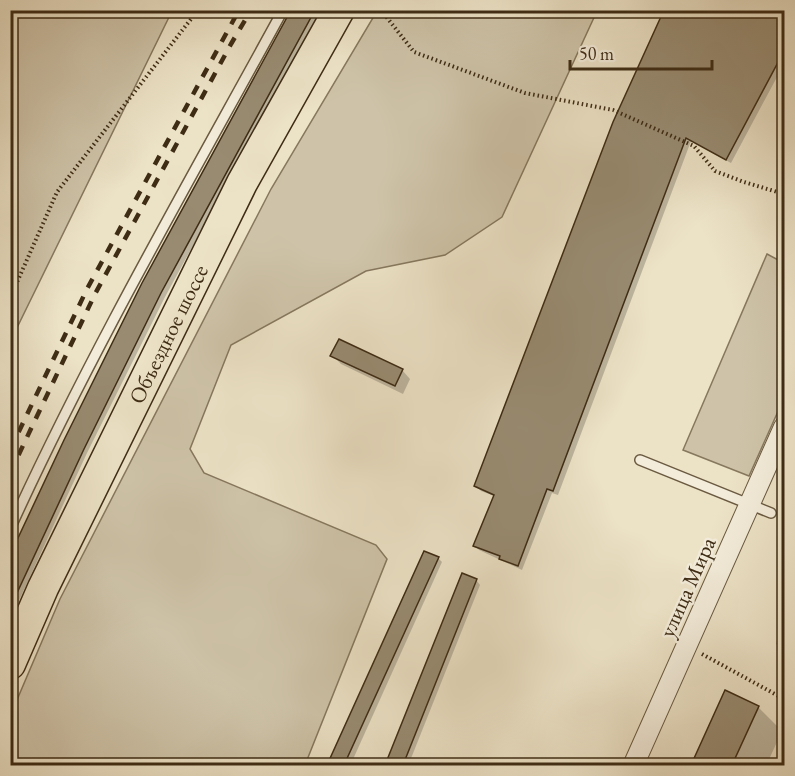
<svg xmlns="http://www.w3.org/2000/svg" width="795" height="776" viewBox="0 0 795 776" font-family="'EB Garamond',serif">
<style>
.green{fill:#cec3a8;stroke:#86785e;stroke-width:1.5}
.shadow{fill:#0003}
.building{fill:#988b71;stroke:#3e2c15;stroke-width:1.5}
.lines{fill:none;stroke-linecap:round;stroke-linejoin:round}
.service-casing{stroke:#6a5a41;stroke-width:12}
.minor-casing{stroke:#6a5a41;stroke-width:22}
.primary-casing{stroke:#3e2c15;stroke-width:33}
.path{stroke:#3e2c15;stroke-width:4;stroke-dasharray:1.5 3;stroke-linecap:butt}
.service{stroke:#f3ecda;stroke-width:9}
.minor{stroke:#f3ecda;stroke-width:20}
.primary{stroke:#ece2c6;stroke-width:30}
.rail{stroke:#3e2c15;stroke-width:4.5;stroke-dasharray:10 10;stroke-linecap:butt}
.labels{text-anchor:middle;stroke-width:5;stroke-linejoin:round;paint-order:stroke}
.street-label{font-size:22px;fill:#3e2c15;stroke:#f3ecda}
</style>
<rect width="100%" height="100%" fill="#ece2c6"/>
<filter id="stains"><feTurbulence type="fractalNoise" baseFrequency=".00333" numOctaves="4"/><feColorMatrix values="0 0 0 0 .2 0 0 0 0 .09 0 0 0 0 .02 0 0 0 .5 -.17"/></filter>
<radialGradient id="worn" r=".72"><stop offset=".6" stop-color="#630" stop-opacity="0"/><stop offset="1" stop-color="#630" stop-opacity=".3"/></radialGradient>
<g class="green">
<polygon points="11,10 172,11 11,340 10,11"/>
<polygon points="377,11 597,11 502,217 445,255 366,271 231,345 190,449 204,473 376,545 387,559 305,765 11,765 11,714 60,599 271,189"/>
<polygon points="767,254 784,263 784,398 749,476 683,450"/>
</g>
<g class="shadow">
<polygon points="293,10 321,10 165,297 87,453 10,620 10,558"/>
<polygon points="666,10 784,10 784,64 731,163 691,141 558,495 552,493 522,570 479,550 475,546 494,496 481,491 476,486"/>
<polygon points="332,355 402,370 410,379 403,394 341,364"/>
<polygon points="425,553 438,558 442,562 350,766 328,766"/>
<polygon points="463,575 477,581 480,585 408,766 387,766"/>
<polygon points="784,624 784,653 776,644"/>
<polygon points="726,692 758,707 782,731 766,766 693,766"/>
</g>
<g class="building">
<polygon points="291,10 315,10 161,293 84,449 10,608 10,555 64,440 142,283"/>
<polygon points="664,10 784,10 784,51 726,160 686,138 553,491 547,489 518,566 499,559 500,556 473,546 494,495 474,486 613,122"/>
<polygon points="339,339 403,369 395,386 330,356"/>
<polygon points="424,551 439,557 344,765 327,765"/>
<polygon points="462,573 477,579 403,765 385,765"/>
<polygon points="725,690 759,706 732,765 691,765"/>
</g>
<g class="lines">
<g class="service-casing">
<g id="service">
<polyline points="640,460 771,513"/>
<path d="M10,529C91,351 189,182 283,10"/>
</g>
</g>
<g class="minor-casing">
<polyline id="minor" points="633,766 784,427"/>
</g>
<g class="primary-casing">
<g id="primary">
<path id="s1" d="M10,664L43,588L242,183L339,10"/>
</g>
</g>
<g class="path">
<polyline points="381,10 414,52 525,93 613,110 694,146 715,171 744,182 784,194"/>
<polyline points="10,298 57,192 198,10"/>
<polyline points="702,654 784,699"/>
</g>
<use href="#service" class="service"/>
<use href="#minor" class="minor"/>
<use href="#primary" class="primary"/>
<g class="rail">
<polyline points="10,450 87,289 239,10"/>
<polyline points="10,473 95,294 231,44 251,10"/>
</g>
</g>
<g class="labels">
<g class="street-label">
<text dy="8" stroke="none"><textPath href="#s1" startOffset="366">Объездное шоссе</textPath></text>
<text transform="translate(687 587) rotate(-66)" y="8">улица Мира</text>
</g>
</g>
<rect width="795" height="776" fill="none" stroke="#ece2c6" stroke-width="36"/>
<rect x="12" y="12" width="771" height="752" fill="none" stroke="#3e2c15" stroke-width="3"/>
<rect x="18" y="18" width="759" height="740" fill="none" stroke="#3e2c15" stroke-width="1.5"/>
<path d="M570 60v9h142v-9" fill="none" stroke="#3e2c15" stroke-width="3"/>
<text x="579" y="60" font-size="18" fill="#3e2c15" stroke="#f3ecda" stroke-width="4.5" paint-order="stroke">50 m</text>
<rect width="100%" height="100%" filter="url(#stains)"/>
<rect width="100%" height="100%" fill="url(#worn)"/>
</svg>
